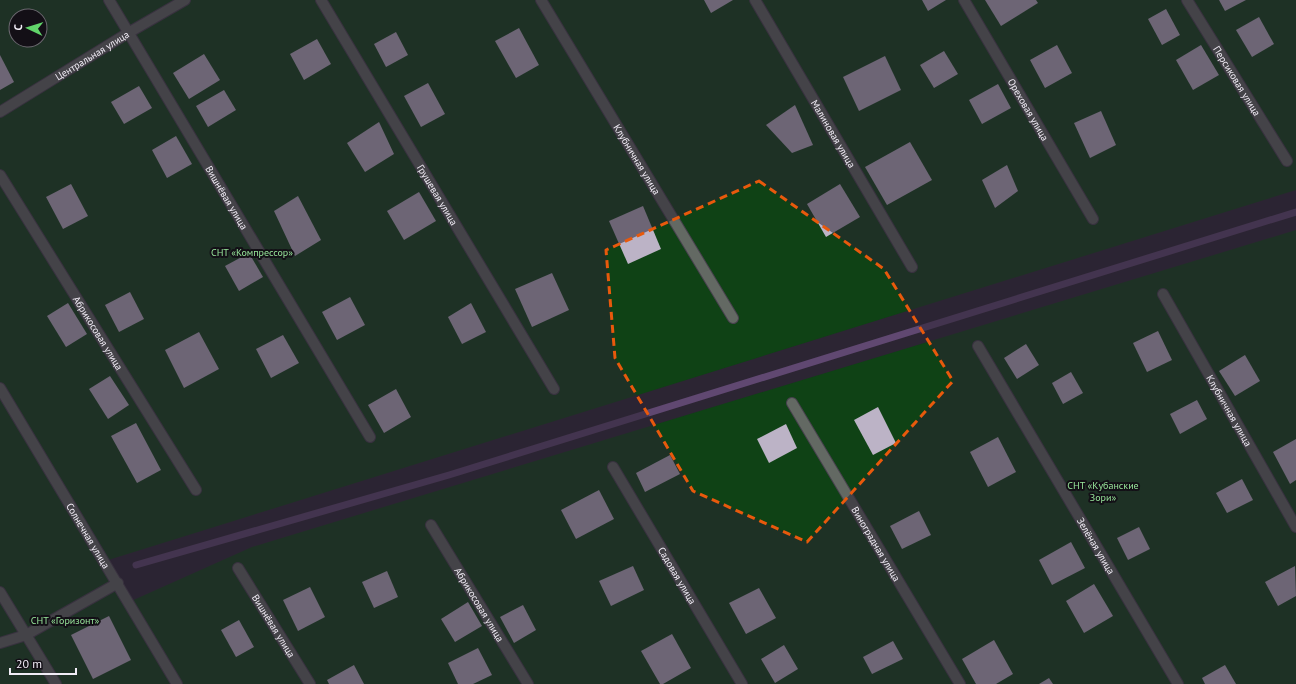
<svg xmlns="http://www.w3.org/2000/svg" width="1296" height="684" viewBox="0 0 1296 684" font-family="'PT Sans',sans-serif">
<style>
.green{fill:#0f4215;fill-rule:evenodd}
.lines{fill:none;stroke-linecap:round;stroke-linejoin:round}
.stream{stroke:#604871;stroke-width:7}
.building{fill:#bcb3c6}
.minor-casing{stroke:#48414e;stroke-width:12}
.minor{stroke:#636963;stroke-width:10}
.marked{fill:none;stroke:#e8590c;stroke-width:3;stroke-dasharray:8 5;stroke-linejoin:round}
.labels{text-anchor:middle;stroke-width:4;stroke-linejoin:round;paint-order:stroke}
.street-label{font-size:10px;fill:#f2edf7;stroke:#130f16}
.park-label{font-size:10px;fill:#98e79b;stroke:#130f16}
</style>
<rect width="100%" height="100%" fill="#2c2533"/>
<path class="green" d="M0,0H1296V190L105,561L129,602L252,547L1296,230V684H0ZM16,16H40V40H16Z"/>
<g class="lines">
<polyline class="stream" points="136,565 449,475 1296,212"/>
</g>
<g class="building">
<polygon points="704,0 733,0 711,13"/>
<polygon points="922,0 946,0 928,11"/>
<polygon points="985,0 1036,0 1038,3 1001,26"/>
<polygon points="1219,0 1246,0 1225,11"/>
<polygon points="1166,9 1180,35 1162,45 1148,19"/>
<polygon points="1259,17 1274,44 1252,57 1236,30"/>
<polygon points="519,28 539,65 516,78 495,41"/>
<polygon points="396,32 408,55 386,67 374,44"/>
<polygon points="317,39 331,64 304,80 290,54"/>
<polygon points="1057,45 1072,73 1045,88 1030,60"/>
<polygon points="1201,45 1219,75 1193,90 1176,60"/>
<polygon points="944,51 958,74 934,88 920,65"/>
<polygon points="204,54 220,80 189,99 173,73"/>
<polygon points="0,55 14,82 0,90"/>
<polygon points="885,56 901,90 859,111 843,77"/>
<polygon points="428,83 445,114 421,127 404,96"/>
<polygon points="998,84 1011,108 982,124 969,100"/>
<polygon points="139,86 152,108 124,124 111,102"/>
<polygon points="224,90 236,110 208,127 196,106"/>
<polygon points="795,105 813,145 792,153 766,125"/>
<polygon points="1101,111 1116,145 1090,158 1074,123"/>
<polygon points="379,122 394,154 365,172 347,143"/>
<polygon points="176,136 192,164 167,178 152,150"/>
<polygon points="910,142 932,180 887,205 865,167"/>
<polygon points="1007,165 1018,191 995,208 982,180"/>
<polygon points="71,184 88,216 63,229 46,197"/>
<polygon points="840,184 860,217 826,237 807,204"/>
<polygon points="419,192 436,221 404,240 387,211"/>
<polygon points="298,196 321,240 295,256 274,211"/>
<polygon points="643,206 661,249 628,264 609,221"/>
<polygon points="249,253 263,277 239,291 225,266"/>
<polygon points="552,273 569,310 532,327 515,289"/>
<polygon points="130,292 144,319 119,332 105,305"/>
<polygon points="350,297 365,325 337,340 322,312"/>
<polygon points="68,303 87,334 66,347 47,316"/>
<polygon points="471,303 486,332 462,344 448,317"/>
<polygon points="1158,331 1172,360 1147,372 1133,343"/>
<polygon points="199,332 219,369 184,388 165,350"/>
<polygon points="283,335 299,363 271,378 256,349"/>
<polygon points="1026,344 1039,365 1017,379 1004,358"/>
<polygon points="1245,355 1260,381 1235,396 1219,371"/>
<polygon points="1071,372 1083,393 1063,404 1052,383"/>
<polygon points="110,376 129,405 108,419 89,389"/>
<polygon points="396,389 411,417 384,433 368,405"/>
<polygon points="1197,400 1207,419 1180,434 1170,414"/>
<polygon points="878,407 896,443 873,455 854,420"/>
<polygon points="136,423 161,470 137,483 111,436"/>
<polygon points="786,424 797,448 769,463 757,439"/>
<polygon points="998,437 1016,472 988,487 970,452"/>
<polygon points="1296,439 1296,480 1290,484 1273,452"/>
<polygon points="670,455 680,474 645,492 636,473"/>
<polygon points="1242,479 1253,500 1227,513 1216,493"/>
<polygon points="599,490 614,519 576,539 561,510"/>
<polygon points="919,511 931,535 902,549 890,526"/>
<polygon points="1139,527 1150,549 1128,560 1117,538"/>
<polygon points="1071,542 1085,568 1052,585 1039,560"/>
<polygon points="633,566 644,590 611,606 599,581"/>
<polygon points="1295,566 1296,596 1278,606 1265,582"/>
<polygon points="387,571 398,597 374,608 362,582"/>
<polygon points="1094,584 1113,616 1084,633 1066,601"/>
<polygon points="310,587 325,617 298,631 283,600"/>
<polygon points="759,588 776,618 746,634 729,603"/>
<polygon points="468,602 482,626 455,642 441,619"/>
<polygon points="523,605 536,630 514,643 500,617"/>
<polygon points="109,616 131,660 93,679 71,635"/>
<polygon points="239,620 254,647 236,657 221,630"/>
<polygon points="672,634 691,668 663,684 660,684 641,651"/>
<polygon points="994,640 1013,674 996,684 976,684 962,659"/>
<polygon points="893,641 903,659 872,674 863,657"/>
<polygon points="784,645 798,669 775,683 761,659"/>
<polygon points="478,648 492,675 473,684 458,684 448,663"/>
<polygon points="354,665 364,684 329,684 327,680"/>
<polygon points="1225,665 1236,684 1205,684 1202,678"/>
<polygon points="1049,678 1053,684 1039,684"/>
</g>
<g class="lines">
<g class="minor-casing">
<g id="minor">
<path id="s1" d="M109,0L370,437"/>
<path id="s2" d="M321,0L554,389"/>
<path id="s3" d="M541,0L733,318"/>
<path id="s4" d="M755,0L912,267"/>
<path id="s5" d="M964,0L1093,219"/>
<path id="s6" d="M1187,0L1287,161"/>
<path id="s7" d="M0,112L128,33L185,0"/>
<path id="s8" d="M0,175L196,490"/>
<path id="s9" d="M1163,294L1296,527"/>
<path id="s10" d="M978,346L1178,684"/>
<path id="s11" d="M0,388L177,684"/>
<path id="s12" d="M792,403L960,684"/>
<path id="s13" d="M613,467L742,684"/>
<path id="s14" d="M431,525L528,684"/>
<path id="s15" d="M238,568L310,684"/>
<polyline points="0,592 56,684"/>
<polyline points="0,643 26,635 118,583"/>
</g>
</g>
<use href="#minor" class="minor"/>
</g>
<path d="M0 0H1296V684H0ZM759,181L884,269L953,381L807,542L693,491L615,358L606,250Z" fill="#2c2533" fill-opacity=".55" fill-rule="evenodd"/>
<path class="marked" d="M759,181L884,269L953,381L807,542L693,491L615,358L606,250Z"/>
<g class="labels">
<g class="street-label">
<text dy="4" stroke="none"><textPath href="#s7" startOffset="108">Центральная улица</textPath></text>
<text dy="4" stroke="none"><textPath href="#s6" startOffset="95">Персиковая улица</textPath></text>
<text dy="4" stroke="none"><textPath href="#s5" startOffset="127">Ореховая улица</textPath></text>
<text dy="4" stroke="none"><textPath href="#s4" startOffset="155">Малиновая улица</textPath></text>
<text dy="4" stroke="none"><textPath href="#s3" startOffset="186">Клубничная улица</textPath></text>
<text dy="4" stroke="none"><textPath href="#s2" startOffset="227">Грушевая улица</textPath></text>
<text dy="4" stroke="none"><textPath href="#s1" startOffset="230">Вишнёвая улица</textPath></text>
<text dy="4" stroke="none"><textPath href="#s8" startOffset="186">Абрикосовая улица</textPath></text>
<text dy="4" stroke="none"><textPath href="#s9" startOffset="134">Клубничная улица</textPath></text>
<text dy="4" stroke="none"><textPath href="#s11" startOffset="172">Солнечная улица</textPath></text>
<text dy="4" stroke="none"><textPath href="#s12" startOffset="164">Виноградная улица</textPath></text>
<text dy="4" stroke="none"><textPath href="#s10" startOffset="232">Зелёная улица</textPath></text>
<text dy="4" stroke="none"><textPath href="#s13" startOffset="126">Садовая улица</textPath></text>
<text dy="4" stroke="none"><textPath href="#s14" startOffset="93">Абрикосовая улица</textPath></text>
<text dy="4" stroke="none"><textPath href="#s15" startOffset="68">Вишнёвая улица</textPath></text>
</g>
<g class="park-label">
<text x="252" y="256">СНТ «Компрессор»</text>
<text x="1103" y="489">СНТ «Кубанские<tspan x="1103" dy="12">Зори»</tspan></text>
<text x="65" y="624">СНТ «Горизонт»</text>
</g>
</g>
<g transform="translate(28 28) rotate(274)"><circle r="19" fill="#130f16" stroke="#6c6870"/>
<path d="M0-3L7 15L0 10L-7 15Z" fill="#61d46a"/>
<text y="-6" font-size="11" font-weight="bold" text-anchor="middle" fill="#f2edf7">С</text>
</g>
<path d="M10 668v6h66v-6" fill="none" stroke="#f2edf7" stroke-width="2"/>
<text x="16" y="668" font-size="12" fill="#f2edf7" stroke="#130f16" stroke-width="3" paint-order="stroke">20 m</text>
</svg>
